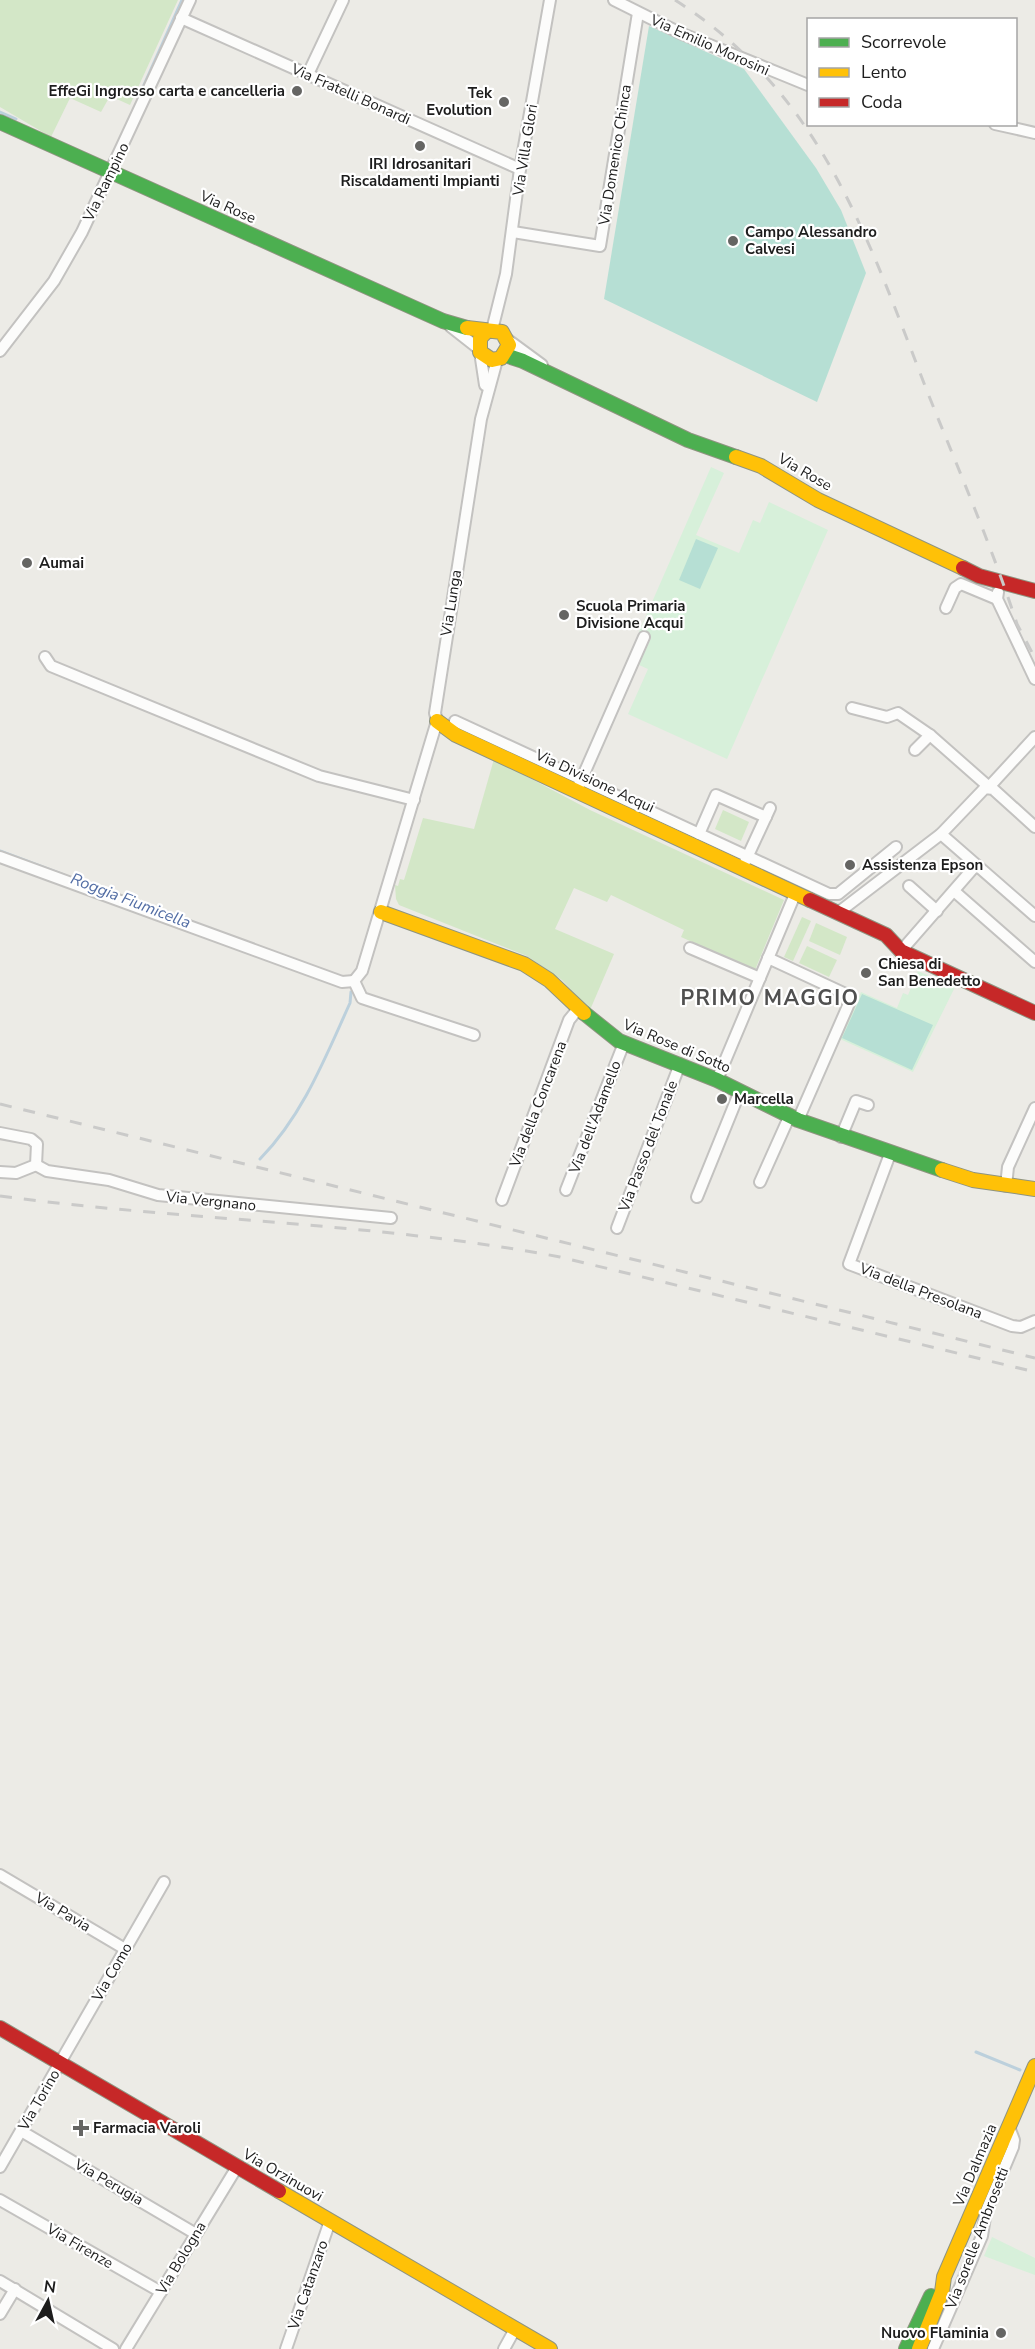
<svg xmlns="http://www.w3.org/2000/svg" width="1035" height="2349" viewBox="0 0 1035 2349" font-family="'Nunito Sans',sans-serif">
<style>
.grass{fill:#d3e7c7}
.park{fill:#d7f0da}
.pitch{fill:#b6dfd4}
.lines{fill:none;stroke-linecap:round;stroke-linejoin:round}
.stream{stroke:#bcd0dc;stroke-width:3}
.street-casing{stroke:#c3c2c0;stroke-width:14}
.fast-casing{stroke:#8f9480;stroke-width:16}
.slow-casing{stroke:#8f9480;stroke-width:16}
.jam-casing{stroke:#8f9480;stroke-width:16}
.street{stroke:#fcfcfb;stroke-width:10}
.fast{stroke:#4caf50;stroke-width:14}
.slow{stroke:#ffc107;stroke-width:14}
.jam{stroke:#c62828;stroke-width:14}
.rail{stroke:#cacac9;stroke-width:3;stroke-dasharray:12 12;stroke-linecap:butt}
.poi-dot{fill:#656563;stroke:#fff;stroke-width:2}
.labels{text-anchor:middle;stroke-width:4.5;stroke-linejoin:round;paint-order:stroke}
.street-label{font-size:15px;fill:#1d1d1d;stroke:#fff}
.poi-label{font-size:15px;font-weight:bold;fill:#1d1d1d;stroke:#fff;text-anchor:start}
.water-label{font-size:16px;font-style:italic;fill:#526da4;stroke:#fff}
.district-label{font-size:21px;font-weight:bold;letter-spacing:1.5px;fill:#505050;stroke:#fff}
</style>
<rect width="100%" height="100%" fill="#ecebe6"/>
<g class="grass">
<polygon points="0,0 178,0 130,105 110,96 101,112 70,98 51,137 0,107"/>
<polygon points="494,759 590,810 784,900 755,970 681,937 684,930 611,895 607,902 574,888 555,929 614,954 590,1010 562,980 527,956 399,905 396,899 395,885 398,886 400,879 404,880 423,818 474,829"/>
<polygon points="723,810 749,822 741,841 715,829"/>
<polygon points="802,917 811,921 793,961 784,957"/>
<polygon points="816,923 847,937 840,955 809,941"/>
<polygon points="807,946 837,960 829,977 799,963"/>
</g>
<g class="park">
<polygon points="711,467 724,473 696,535 739,553 753,520 760,523 769,502 828,530 727,759 628,714 648,669 639,665 651,638 639,632"/>
<polygon points="918,971 955,987 913,1072 840,1039 861,992 897,1008 903,993 908,995"/>
<polygon points="992,2237 1035,2258 1035,2275 984,2256"/>
</g>
<g class="pitch">
<polygon points="649,26 744,69 816,168 841,210 866,273 817,402 604,299"/>
<polygon points="696,539 718,548 700,589 679,580"/>
<polygon points="862,994 933,1025 912,1070 842,1038"/>
</g>
<g class="lines">
<g class="stream">
<polyline points="139,96 182,0"/>
<polyline points="0,112 16,119"/>
<polyline points="0,851 64,875"/>
<path d="M260,1159C303,1115 325,1058 350,1003L351,992"/>
<polyline points="976,2052 1020,2070"/>
</g>
<g class="street-casing">
<g id="street">
<polyline points="614,0 680,33 808,85"/>
<polyline points="181,18 520,169"/>
<polyline points="308,74 343,0"/>
<polyline points="995,124 1035,133"/>
<polyline points="513,232 600,246 638,13"/>
<polyline points="450,326 478,348"/>
<polyline points="492,330 506,274 520,169 550,0"/>
<polyline points="508,340 542,365"/>
<polyline points="0,351 54,281 82,232 190,0"/>
<polyline points="480,352 485,385"/>
<polyline points="998,592 997,599 1035,679"/>
<polyline points="946,608 955,588 961,584 997,599"/>
<polyline points="45,657 51,666 319,776 414,800"/>
<polyline points="852,708 887,717 898,713 930,735 989,787 1035,737"/>
<polyline points="455,721 829,894 838,894 896,847"/>
<polyline points="915,750 930,735"/>
<polyline points="579,785 644,637"/>
<polyline points="699,834 716,795 766,817"/>
<polyline points="941,834 1035,916"/>
<polyline points="0,857 342,982 354,981"/>
<polyline points="745,862 770,808"/>
<polyline points="909,886 937,911"/>
<polyline points="954,891 1035,962"/>
<polyline points="839,912 941,834 985,788 993,789 1035,827"/>
<polyline points="690,948 760,978"/>
<polyline points="901,951 976,865"/>
<polyline points="768,958 850,996 851,999 798,1120"/>
<polyline points="354,981 362,971 437,721 435,713 481,419 497,360"/>
<polyline points="354,981 362,998 474,1035"/>
<polyline points="717,1080 796,892"/>
<polyline points="0,1133 31,1139 37,1144 36,1165 16,1173 0,1172"/>
<polyline points="841,1137 856,1101 868,1105"/>
<polyline points="890,1154 849,1264 1012,1326 1021,1327 1035,1321"/>
<polyline points="36,1165 47,1171 109,1180 158,1195 391,1218"/>
<polyline points="760,1182 790,1115"/>
<polyline points="1006,1186 1008,1167 1035,1108"/>
<polyline points="566,1190 624,1043"/>
<polyline points="697,1197 740,1091"/>
<polyline points="502,1200 569,1020 578,1009"/>
<polyline points="617,1228 680,1064"/>
<polyline points="0,1875 125,1949"/>
<polyline points="21,2131 196,2234"/>
<polyline points="0,2167 164,1882"/>
<polyline points="0,2200 161,2292"/>
<polyline points="0,2281 113,2349"/>
<polyline points="0,2314 15,2289"/>
<polyline points="126,2349 237,2167"/>
<polyline points="286,2349 330,2221"/>
<polyline points="504,2349 515,2329"/>
<polyline points="933,2349 982,2236 986,2211 1013,2147 1014,2140 1009,2127"/>
</g>
</g>
<g class="fast-casing">
<g id="fast">
<polyline points="0,122 443,321 467,328"/>
<polyline points="505,355 523,361 688,440 736,457"/>
<polyline points="584,1013 619,1041 717,1080 798,1120 942,1170"/>
<polyline points="906,2349 931,2296"/>
</g>
</g>
<g class="slow-casing">
<g id="slow">
<polyline points="467,328 502,332 509,345 501,358 492,360 480,352 480,338 487,331"/>
<polyline points="736,457 761,466 818,500 963,568"/>
<polyline points="437,721 456,735 810,900"/>
<polyline points="381,912 524,964 549,980 584,1013"/>
<polyline points="942,1170 973,1180 1035,1189"/>
<polyline points="279,2191 550,2349"/>
<polyline points="919,2349 942,2292 944,2277 1035,2066"/>
</g>
</g>
<g class="jam-casing">
<g id="jam">
<polyline points="963,568 979,576 1035,591"/>
<polyline points="810,900 886,935 901,951 1035,1013"/>
<polyline points="0,2028 279,2191"/>
</g>
</g>
<use href="#street" class="street"/>
<use href="#fast" class="fast"/>
<use href="#slow" class="slow"/>
<use href="#jam" class="jam"/>
<g class="rail">
<path d="M675,0C824,95 868,240 929,396C959,471 992,547 1017,624L1035,658"/>
<polyline points="0,1104 1035,1358"/>
<path d="M0,1196C186,1221 375,1222 560,1257L1035,1372"/>
</g>
</g>
<g class="poi-dot">
<circle cx="297" cy="91" r="6"/>
<circle cx="504" cy="102" r="6"/>
<circle cx="420" cy="146" r="6"/>
<circle cx="733" cy="241" r="6"/>
<circle cx="27" cy="563" r="6"/>
<circle cx="564" cy="615" r="6"/>
<circle cx="850" cy="865" r="6"/>
<circle cx="866" cy="973" r="6"/>
<circle cx="722" cy="1099" r="6"/>
<path d="M78 2119h6v6h6v6h-6v6h-6v-6h-6v-6h6z"/>
<circle cx="1001" cy="2333" r="6"/>
</g>
<g class="labels">
<g class="street-label">
<text transform="translate(710 45) rotate(24)" y="5">Via Emilio Morosini</text>
<text transform="translate(351 94) rotate(24)" y="5">Via Fratelli Bonardi</text>
<text transform="translate(525 150) rotate(-81)" y="5">Via Villa Glori</text>
<text transform="translate(615 155) rotate(-81)" y="5">Via Domenico Chinca</text>
<text transform="translate(106 182) rotate(-64)" y="5">Via Rampino</text>
<text transform="translate(228 207) rotate(24)" y="5">Via Rose</text>
<text transform="translate(805 472) rotate(30)" y="5">Via Rose</text>
<text transform="translate(451 603) rotate(-81)" y="5">Via Lunga</text>
<text transform="translate(595 781) rotate(25)" y="5">Via Divisione Acqui</text>
<text transform="translate(677 1046) rotate(23)" y="5">Via Rose di Sotto</text>
<text transform="translate(538 1104) rotate(-69)" y="5">Via della Concarena</text>
<text transform="translate(595 1117) rotate(-69)" y="5">Via dell'Adamello</text>
<text transform="translate(648 1146) rotate(-69)" y="5">Via Passo del Tonale</text>
<text transform="translate(211 1201) rotate(6)" y="5">Via Vergnano</text>
<text transform="translate(921 1291) rotate(21)" y="5">Via della Presolana</text>
<text transform="translate(63 1912) rotate(31)" y="5">Via Pavia</text>
<text transform="translate(112 1972) rotate(-60)" y="5">Via Como</text>
<text transform="translate(39 2100) rotate(-60)" y="5">Via Torino</text>
<text transform="translate(975 2165) rotate(-67)" y="5">Via Dalmazia</text>
<text transform="translate(283 2175) rotate(30)" y="5">Via Orzinuovi</text>
<text transform="translate(109 2182) rotate(30)" y="5">Via Perugia</text>
<text transform="translate(977 2238) rotate(-69)" y="5">Via sorelle Ambrosetti</text>
<text transform="translate(80 2246) rotate(30)" y="5">Via Firenze</text>
<text transform="translate(181 2258) rotate(-59)" y="5">Via Bologna</text>
<text transform="translate(308 2285) rotate(-71)" y="5">Via Catanzaro</text>
</g>
<g class="poi-label">
<text x="285" y="96" text-anchor="end">EffeGi Ingrosso carta e cancelleria</text>
<text x="492" y="98" text-anchor="end">Tek<tspan x="492" dy="17">Evolution</tspan></text>
<text x="420" y="169" text-anchor="middle">IRI Idrosanitari<tspan x="420" dy="17">Riscaldamenti Impianti</tspan></text>
<text x="745" y="237">Campo Alessandro<tspan x="745" dy="17">Calvesi</tspan></text>
<text x="39" y="568">Aumai</text>
<text x="576" y="611">Scuola Primaria<tspan x="576" dy="17">Divisione Acqui</tspan></text>
<text x="862" y="870">Assistenza Epson</text>
<text x="878" y="969">Chiesa di<tspan x="878" dy="17">San Benedetto</tspan></text>
<text x="734" y="1104">Marcella</text>
<text x="93" y="2133">Farmacia Varoli</text>
<text x="989" y="2338" text-anchor="end">Nuovo Flaminia</text>
</g>
<g class="water-label">
<text transform="translate(131 900) rotate(21)" y="6">Roggia Fiumicella</text>
</g>
<g class="district-label">
<text x="770" y="1005">PRIMO MAGGIO</text>
</g>
</g>
<rect x="807" y="18" width="210" height="108" fill="#ffffff" stroke="#a5a5a5" stroke-width="1.5"/>
<rect x="819" y="38" width="30" height="9" fill="#4caf50" stroke="#a5a5a5" stroke-width="1.5"/>
<text x="861" y="48" font-size="18" fill="#1d1d1d">Scorrevole</text>
<rect x="819" y="68" width="30" height="9" fill="#ffc107" stroke="#a5a5a5" stroke-width="1.5"/>
<text x="861" y="78" font-size="18" fill="#1d1d1d">Lento</text>
<rect x="819" y="98" width="30" height="9" fill="#c62828" stroke="#a5a5a5" stroke-width="1.5"/>
<text x="861" y="108" font-size="18" fill="#1d1d1d">Coda</text>
<g transform="translate(48 2301) rotate(8)" stroke="#ffffff" stroke-width="4.5" paint-order="stroke">
<path d="M0-4.5L10 22L0 15L-10 22Z" fill="#1d1d1d"/>
<text y="-9" font-size="16" font-weight="bold" text-anchor="middle" fill="#1d1d1d">N</text>
</g>
</svg>
